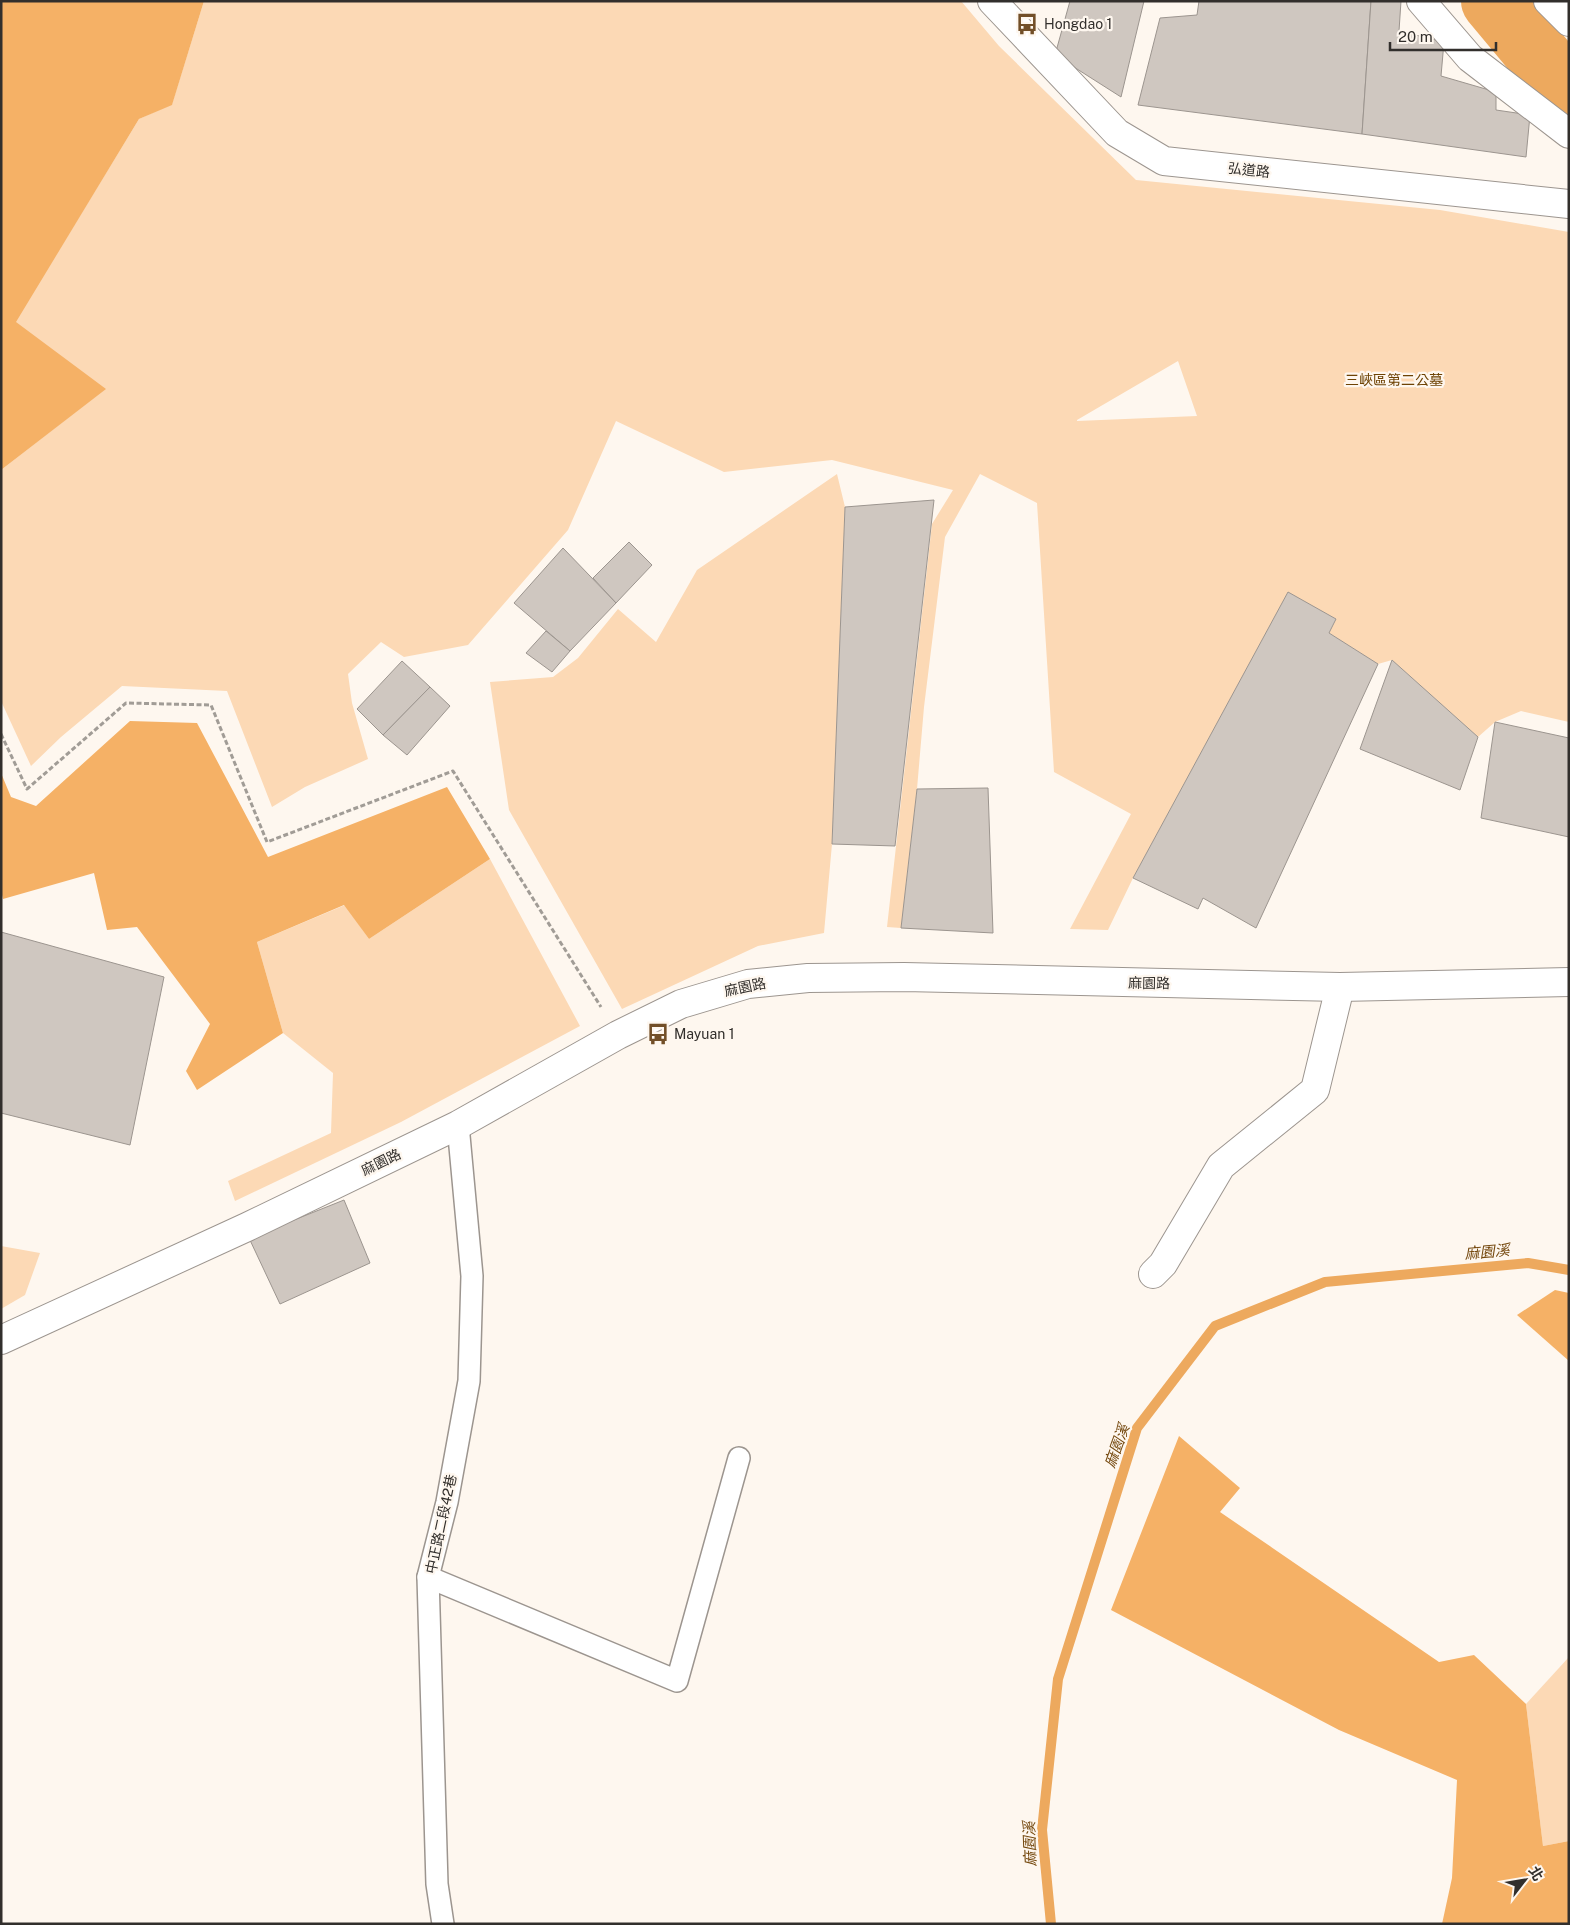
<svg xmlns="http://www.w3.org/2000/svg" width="1570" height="1925" viewBox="0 0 1570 1925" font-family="'Public Sans','Noto Sans TC',sans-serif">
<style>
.green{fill:#fcd9b5;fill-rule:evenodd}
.forest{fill:#f5b166}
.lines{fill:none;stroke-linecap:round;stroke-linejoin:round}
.stream{stroke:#eda95e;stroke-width:10}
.river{stroke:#eda95e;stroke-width:64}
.building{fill:#cfc7c0;stroke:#9c958f}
.service-casing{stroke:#9c958f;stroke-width:24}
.minor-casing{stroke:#9c958f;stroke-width:30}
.tertiary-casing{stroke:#9c958f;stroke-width:30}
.path{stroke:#a19c96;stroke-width:3;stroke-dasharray:5 2.5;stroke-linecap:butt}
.service{stroke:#fff;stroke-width:21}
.minor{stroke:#fff;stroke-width:28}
.tertiary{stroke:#fff;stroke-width:28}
.labels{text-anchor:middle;stroke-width:4.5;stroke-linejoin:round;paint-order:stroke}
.poi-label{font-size:14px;fill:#322f2c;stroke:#fef7ef;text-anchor:start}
.street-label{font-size:14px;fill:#322f2c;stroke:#fef7ef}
.park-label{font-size:14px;fill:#6e4304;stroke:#fef7ef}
.water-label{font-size:15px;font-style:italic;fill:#75490f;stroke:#fef7ef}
</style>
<rect width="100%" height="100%" fill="#fef7ef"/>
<g class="green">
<path d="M204,1H961L999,46L1136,180L1440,210L1569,232V722L1521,711L1495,722L1478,737L1392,660L1378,664L1329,633L1336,619L1288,593L1133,878L1108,930L1070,929L1131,814L1054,772L1037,503L980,474L945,537L924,707L917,789L901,928L887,927L932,524L953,490L832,460L724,472L616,421L568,530L468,645L404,657L381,642L348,674L352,703L368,759L305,787L272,807L227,691L122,686L61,737L31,766L1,701V470L105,389L15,322L139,119L172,104ZM1178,361L1197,416L1077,421V420Z"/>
<polygon points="837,474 845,507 832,844 824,933 758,946 622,1009 509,810 490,682 553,677 578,658 618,609 656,642 697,570"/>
<polygon points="490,859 580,1026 401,1122 235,1201 228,1181 331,1133 333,1073 283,1033 257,942 345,905 369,939"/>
<polygon points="1,1246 40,1253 25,1295 1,1309"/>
<polygon points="1569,1657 1569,1841 1543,1846 1526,1704"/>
</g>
<g class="forest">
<polygon points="1,1 204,1 172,105 139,119 16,322 106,389 1,470"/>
<polygon points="130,721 197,723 268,857 447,787 490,859 369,939 344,905 257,942 283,1033 197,1090 186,1071 210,1024 137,927 107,930 94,873 3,899 1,891 1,773 11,797 36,806"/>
<polygon points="1555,1290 1569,1293 1569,1361 1517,1315"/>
<polygon points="1179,1436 1240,1488 1220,1512 1439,1662 1474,1655 1526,1704 1543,1846 1569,1841 1569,1924 1442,1924 1452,1878 1457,1780 1339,1730 1111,1610"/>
</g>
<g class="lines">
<polyline class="stream" points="1051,1924 1042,1830 1058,1679 1137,1428 1215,1326 1325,1282 1528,1263 1569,1270"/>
<polyline class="river" points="1493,1 1569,92"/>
</g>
<g class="building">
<polygon points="1070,1 1144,1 1121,97 1055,55"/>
<polygon points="1199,1 1371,1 1362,134 1138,105 1160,18 1197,15"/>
<polygon points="1371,1 1401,1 1399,31 1444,42 1441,76 1496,92 1496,110 1530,115 1526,157 1362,134"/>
<polygon points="934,500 895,846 832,844 845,507"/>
<polygon points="629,542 652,565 616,603 593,578"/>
<polygon points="563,548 616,603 570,651 514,603"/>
<polygon points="1288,592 1336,619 1329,633 1378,664 1256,928 1203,898 1198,909 1133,878"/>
<polygon points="546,631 570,651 552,672 526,653"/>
<polygon points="1392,660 1478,737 1460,790 1360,749"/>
<polygon points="402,661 430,687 383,735 357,709"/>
<polygon points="430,687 450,706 407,755 383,735"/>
<polygon points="1495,722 1569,738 1569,837 1481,818"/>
<polygon points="988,788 993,933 901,928 917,789"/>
<polygon points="1,932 164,977 130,1145 1,1113"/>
<polygon points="344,1200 370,1263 280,1304 249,1238"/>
</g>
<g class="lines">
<g class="service-casing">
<g id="service">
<polyline points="428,1577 677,1681 739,1458"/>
<polyline points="443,1924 437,1884 428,1577 447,1502 469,1381 472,1276 458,1125"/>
</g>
</g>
<g class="minor-casing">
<g id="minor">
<polyline points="1421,1 1470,58 1569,134"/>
<polyline points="1548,1 1569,22"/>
<polyline points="1153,1274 1163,1264 1221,1166 1315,1090 1340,987"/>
</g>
</g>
<g class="tertiary-casing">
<g id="tertiary">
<polyline points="992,1 1117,133 1164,161 1569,204"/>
<polyline points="1,1340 247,1227 458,1125 618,1035 681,1004 748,984 808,978 904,977 1340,987 1569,982"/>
</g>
</g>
<polyline class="path" points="1,734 27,789 126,703 211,705 267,842 453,771 601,1007"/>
<use href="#service" class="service"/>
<use href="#minor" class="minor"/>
<use href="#tertiary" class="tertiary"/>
</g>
<defs>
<g id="bus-bare" transform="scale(1.725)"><path d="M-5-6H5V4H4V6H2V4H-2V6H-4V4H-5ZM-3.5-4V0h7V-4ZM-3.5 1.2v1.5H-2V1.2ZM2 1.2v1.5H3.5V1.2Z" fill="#724f28" stroke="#fef7ef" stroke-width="2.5" paint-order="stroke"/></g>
</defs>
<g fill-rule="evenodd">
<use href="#bus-bare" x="1027" y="24"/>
<use href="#bus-bare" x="658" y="1034"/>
</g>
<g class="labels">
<g class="poi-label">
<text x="1044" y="29">Hongdao 1</text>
<text x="674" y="1039">Mayuan 1</text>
</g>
<g class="street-label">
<text transform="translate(1249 170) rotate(6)" y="5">弘道路</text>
<text transform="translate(1149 983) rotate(1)" y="5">麻園路</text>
<text transform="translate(745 987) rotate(-12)" y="5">麻園路</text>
<text transform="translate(381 1162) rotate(-26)" y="5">麻園路</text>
<text transform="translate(441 1524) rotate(-78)" y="5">中正路二段42巷</text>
</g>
<g class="park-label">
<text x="1394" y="385">三峽區第二公墓</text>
</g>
<g class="water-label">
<text transform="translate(1487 1252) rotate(-5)" y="5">麻園溪</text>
<text transform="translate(1117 1446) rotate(-70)" y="5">麻園溪</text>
<text transform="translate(1030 1844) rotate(-92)" y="5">麻園溪</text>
</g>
</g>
<rect width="1570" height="1925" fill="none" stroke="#322f2c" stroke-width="5"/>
<g transform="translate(1525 1880) rotate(59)" stroke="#fef7ef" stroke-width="4" paint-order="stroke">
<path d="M0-4L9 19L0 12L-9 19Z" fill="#322f2c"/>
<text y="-8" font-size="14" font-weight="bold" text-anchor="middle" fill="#322f2c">北</text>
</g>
<path d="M1390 42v8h106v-8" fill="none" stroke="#322f2c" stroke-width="2.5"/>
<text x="1398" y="42" font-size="15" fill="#322f2c" stroke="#fef7ef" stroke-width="4" paint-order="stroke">20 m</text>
</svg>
